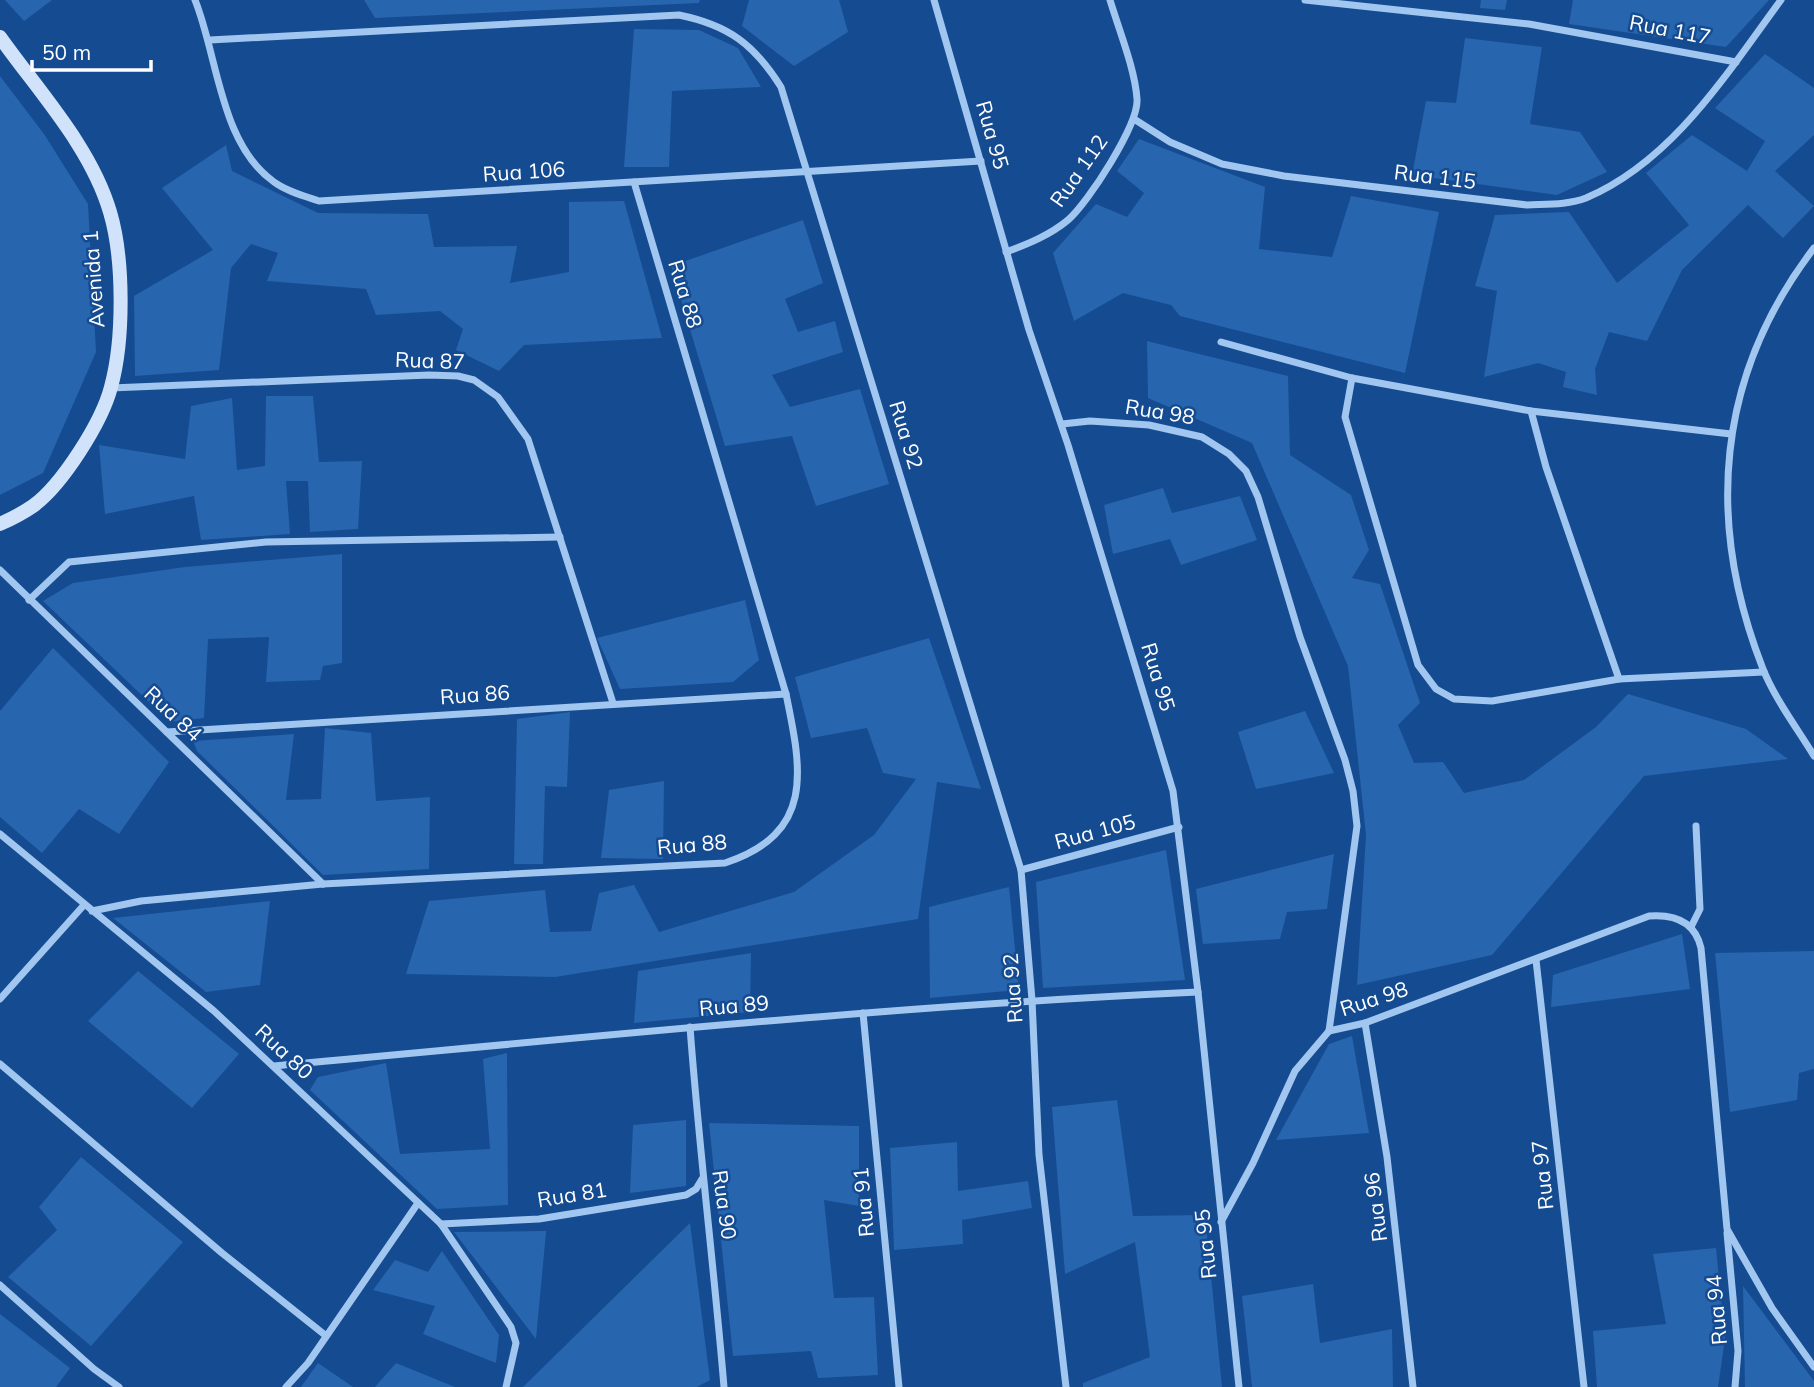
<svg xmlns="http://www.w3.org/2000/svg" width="1814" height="1387" viewBox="0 0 1814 1387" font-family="Mulish,sans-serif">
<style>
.green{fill:#2765af}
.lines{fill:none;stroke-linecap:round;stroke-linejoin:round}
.street{stroke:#a1c6f0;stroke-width:7}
.secondary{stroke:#d0e3fb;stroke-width:14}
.labels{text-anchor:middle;stroke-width:5;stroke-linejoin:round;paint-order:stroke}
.street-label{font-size:21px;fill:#fff;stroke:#154b90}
</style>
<rect width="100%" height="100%" fill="#154b90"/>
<g class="green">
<polygon points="5,0 52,0 24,21"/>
<polygon points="364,0 700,0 699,3 375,18"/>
<polygon points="749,0 839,0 848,32 794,66 742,26"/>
<polygon points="1481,0 1507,0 1505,10 1480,8"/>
<polygon points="1573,0 1769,0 1726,47 1569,24"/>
<polygon points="634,29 699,30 738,48 761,87 672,91 669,167 624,167"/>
<polygon points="1465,38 1542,47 1530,124 1580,132 1607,172 1557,195 1412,175 1426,101 1456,103"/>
<polygon points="1765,54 1814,88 1814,135 1775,171 1814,206 1783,238 1748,205 1682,270 1647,341 1609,332 1595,369 1597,395 1563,387 1566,372 1538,363 1484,377 1497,291 1475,286 1495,215 1569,212 1617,283 1689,225 1646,173 1692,135 1747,171 1765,141 1715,108"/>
<polygon points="0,76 44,134 88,204 96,352 43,473 0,495"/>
<polygon points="1139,139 1265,187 1259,249 1332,257 1351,196 1439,212 1405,373 1180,316 1171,305 1123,293 1074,321 1053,253 1096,204 1127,217 1144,193 1117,171"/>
<polygon points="226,145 232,171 318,213 428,214 434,247 517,246 510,283 569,272 569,202 624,201 662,338 524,345 499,371 456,350 463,329 440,311 376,315 366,289 267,281 278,253 251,244 231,268 219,370 135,376 134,296 213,250 162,188"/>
<polygon points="803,220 823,283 785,299 798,332 835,321 843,352 772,375 790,407 860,389 889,484 816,506 792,436 725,446 671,266"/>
<polygon points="1147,341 1288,376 1290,455 1351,495 1369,550 1352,578 1380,584 1420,703 1398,725 1414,763 1443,762 1464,793 1524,780 1596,727 1628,694 1746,729 1788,759 1644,776 1492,955 1357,985 1366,835 1348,666 1252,443 1148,398"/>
<polygon points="266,396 313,396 319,462 362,461 358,529 310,532 308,481 286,481 290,534 201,540 194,496 105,514 99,445 185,459 191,406 232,398 237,470 265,466"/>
<polygon points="1163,488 1172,513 1240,496 1257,540 1181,565 1170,539 1113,554 1104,505"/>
<polygon points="342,554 342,663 323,666 320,680 266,682 269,637 208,639 204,718 170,722 43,601 73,583 185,567"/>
<polygon points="745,600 759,660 733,682 620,689 597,638"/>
<polygon points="929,638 981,789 937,782 918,919 555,977 406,974 429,901 545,890 550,932 591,931 599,893 634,885 659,932 794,892 874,835 916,779 883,773 867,728 811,738 795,677"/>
<polygon points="53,648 169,762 119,834 79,809 42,853 0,817 0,711"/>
<polygon points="1305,711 1334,773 1256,789 1238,732"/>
<polygon points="570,712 567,787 545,786 543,864 514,864 517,719"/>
<polygon points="325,728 371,733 376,801 430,797 429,869 323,875 197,751 193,741 294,734 286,800 321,799"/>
<polygon points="664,781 663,859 601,858 609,790"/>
<polygon points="1166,850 1185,980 1043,988 1036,882"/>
<polygon points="1334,854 1327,909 1287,912 1280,939 1203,944 1196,889"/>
<polygon points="1009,887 1019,990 930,998 929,907"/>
<polygon points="270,901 260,985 206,992 113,918"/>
<polygon points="1682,934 1690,989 1551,1007 1553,975"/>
<polygon points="1814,951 1814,1069 1799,1073 1797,1100 1730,1112 1715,953"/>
<polygon points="751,953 750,1012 634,1023 638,971"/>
<polygon points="138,971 239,1054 192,1108 88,1021"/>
<polygon points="1352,1036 1369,1133 1276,1140 1329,1044"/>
<polygon points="507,1053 508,1205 437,1209 310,1090 318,1077 386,1063 400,1154 490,1149 483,1059"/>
<polygon points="1117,1100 1133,1216 1205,1215 1222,1387 1083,1387 1083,1383 1150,1357 1135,1242 1065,1274 1052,1107"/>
<polygon points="686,1120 686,1186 630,1193 633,1125"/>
<polygon points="709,1123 859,1126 859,1206 824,1200 834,1298 874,1297 878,1375 818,1378 811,1351 733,1356"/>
<polygon points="957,1142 958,1191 1028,1181 1032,1208 962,1220 963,1244 894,1250 890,1148"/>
<polygon points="81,1157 183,1242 91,1346 8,1277 57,1230 39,1207"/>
<polygon points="690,1223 710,1380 697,1387 523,1387"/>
<polygon points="546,1231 546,1232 536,1339 454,1232"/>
<polygon points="1716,1248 1725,1339 1718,1387 1597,1387 1593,1331 1666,1324 1653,1254"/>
<polygon points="442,1251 499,1335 496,1363 423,1334 435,1306 373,1290 395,1260 428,1272"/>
<polygon points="1313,1284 1320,1343 1392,1329 1393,1387 1252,1387 1242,1296"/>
<polygon points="1743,1286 1814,1381 1814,1387 1745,1387"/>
<polygon points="0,1314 70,1368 56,1387 0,1387"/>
<polygon points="318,1363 353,1387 301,1387"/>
<polygon points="396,1363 455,1387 375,1387"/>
</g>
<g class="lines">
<g class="street">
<path d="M195,0C218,57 220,144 274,182C286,191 304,196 319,201L981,161"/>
<polyline points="934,0 1029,330 1068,445 1173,791 1198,992 1239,1387"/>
<polyline points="1305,0 1529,24 1736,62"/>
<path d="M210,40L679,15C728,25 754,44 781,87L1021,870L1032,1000L1039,1155L1066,1387"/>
<path d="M1134,119L1170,142L1222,164L1284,176L1527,205C1546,204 1568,205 1586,198C1673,161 1727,73 1781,0"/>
<path d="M1814,248C1716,376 1705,521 1763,669C1775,699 1797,728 1814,756"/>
<path d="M1006,252C1028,244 1050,235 1068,220C1088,203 1139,124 1137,99C1135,69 1119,30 1110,0"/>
<polyline points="1221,342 1352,378 1531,411 1731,434"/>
<polyline points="1352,378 1345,417 1418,665 1436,689 1454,699 1492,701 1619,679 1764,672"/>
<polyline points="111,388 429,375 458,376 474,380 498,397 528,439 613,703"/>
<polyline points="1531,411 1546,467 1619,679"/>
<polyline points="1062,424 1090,421 1149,425 1202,437 1229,454 1246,471 1258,497 1300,637 1345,760 1353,791 1357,826 1329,1031"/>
<polyline points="0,570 323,884"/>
<polyline points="29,600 69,562 266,542 560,537"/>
<polyline points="167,732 786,694"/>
<polyline points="0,834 214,1011 441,1224 511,1327 516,1343 506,1387"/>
<polyline points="1021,870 1179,827"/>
<path d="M92,911L141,901L323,884L725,863C815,833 802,771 786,694L634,182"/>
<polyline points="1691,927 1700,909 1696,826"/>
<polyline points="1536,960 1584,1387"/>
<polyline points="0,999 84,905"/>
<polyline points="863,1013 899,1387"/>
<polyline points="1365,1023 1387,1157 1413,1387"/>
<path d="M690,1027C699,1148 714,1267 724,1387"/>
<path d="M1329,1031L1365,1023L1649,916C1675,914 1695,922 1701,948L1727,1229L1772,1308L1814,1367"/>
<polyline points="0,1064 222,1253 325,1335"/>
<path d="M274,1066C582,1038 889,1006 1198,992"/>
<polyline points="1221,1222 1253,1163 1295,1071 1329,1031"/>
<polyline points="441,1224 539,1219 686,1195 696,1189 702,1179"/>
<polyline points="1727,1233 1738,1351 1735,1387"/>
<polyline points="0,1285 94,1369 119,1387"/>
<polyline points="286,1387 308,1363 418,1203"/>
</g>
<path class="secondary" d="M0,37C39,92 91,147 110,212C124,259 124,340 111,387C102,422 62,485 33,506C23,513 11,519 0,524"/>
</g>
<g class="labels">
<g class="street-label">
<text transform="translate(1670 30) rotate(11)" y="7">Rua 117</text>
<text transform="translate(992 135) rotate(74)" y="7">Rua 95</text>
<text transform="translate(1079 171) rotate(-55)" y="7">Rua 112</text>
<text transform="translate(524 172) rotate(-4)" y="7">Rua 106</text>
<text transform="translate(1435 177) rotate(7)" y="7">Rua 115</text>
<text transform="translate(94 279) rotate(-94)" y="7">Avenida 1</text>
<text transform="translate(685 294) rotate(73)" y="7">Rua 88</text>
<text transform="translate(430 361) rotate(2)" y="7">Rua 87</text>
<text transform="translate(1160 412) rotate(9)" y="7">Rua 98</text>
<text transform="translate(906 435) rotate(73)" y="7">Rua 92</text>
<text transform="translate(1158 677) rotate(73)" y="7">Rua 95</text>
<text transform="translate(475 695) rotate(-4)" y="7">Rua 86</text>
<text transform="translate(173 714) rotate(43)" y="7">Rua 84</text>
<text transform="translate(1095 832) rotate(-15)" y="7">Rua 105</text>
<text transform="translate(692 845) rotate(-5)" y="7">Rua 88</text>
<text transform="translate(1013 988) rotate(-94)" y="7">Rua 92</text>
<text transform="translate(1374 999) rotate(-18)" y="7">Rua 98</text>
<text transform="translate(734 1006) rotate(-5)" y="7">Rua 89</text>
<text transform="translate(284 1052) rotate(43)" y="7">Rua 80</text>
<text transform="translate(1543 1175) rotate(-96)" y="7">Rua 97</text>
<text transform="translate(572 1195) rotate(-9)" y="7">Rua 81</text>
<text transform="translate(864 1202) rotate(-95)" y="7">Rua 91</text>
<text transform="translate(724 1205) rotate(82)" y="7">Rua 90</text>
<text transform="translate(1376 1207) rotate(-97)" y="7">Rua 96</text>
<text transform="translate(1206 1244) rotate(-96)" y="7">Rua 95</text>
<text transform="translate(1717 1310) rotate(-95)" y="7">Rua 94</text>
</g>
</g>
<path d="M32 60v10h119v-10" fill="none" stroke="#ffffff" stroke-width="3.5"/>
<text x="42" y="60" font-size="21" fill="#ffffff" stroke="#154b90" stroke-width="5" paint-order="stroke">50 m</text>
</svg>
